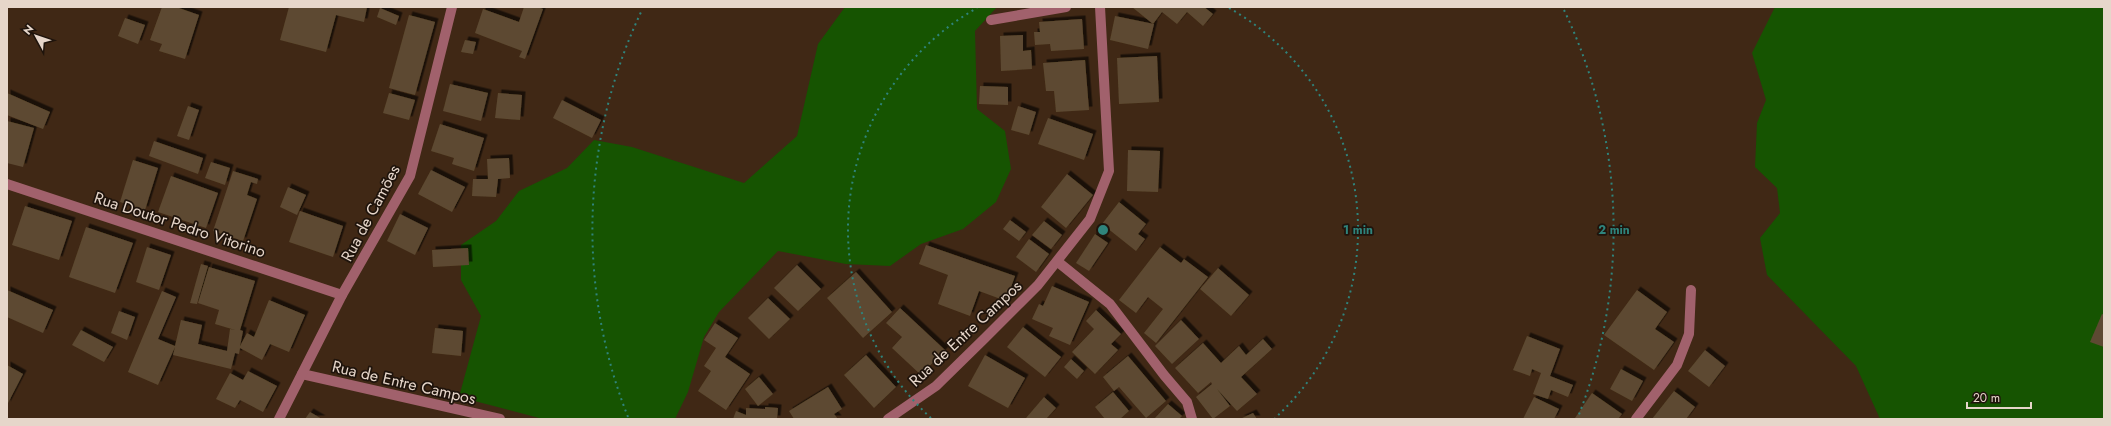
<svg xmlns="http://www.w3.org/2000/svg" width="2111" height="426" viewBox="0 0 2111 426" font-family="Jost,sans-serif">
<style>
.green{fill:#165401}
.building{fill:#5d4a30;filter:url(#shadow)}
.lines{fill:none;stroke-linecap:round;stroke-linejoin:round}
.minor{stroke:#a1616c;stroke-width:10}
.ring{fill:none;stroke:#2f847c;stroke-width:2;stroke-dasharray:2 4}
.labels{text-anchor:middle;stroke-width:3.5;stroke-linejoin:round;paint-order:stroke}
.street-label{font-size:16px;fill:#e6d6ca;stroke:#1f140c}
.centre{fill:#2f847c;stroke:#1f140c;stroke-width:2}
.ring-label{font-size:12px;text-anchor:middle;font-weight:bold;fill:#2f847c;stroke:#1f140c;stroke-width:3.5;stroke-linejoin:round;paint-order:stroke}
</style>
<defs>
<filter id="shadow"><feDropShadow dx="3.5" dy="-3.5" stdDeviation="0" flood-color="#0009"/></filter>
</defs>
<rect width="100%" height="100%" fill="#402815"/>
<g class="green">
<polygon points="845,7 997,7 975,31 977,109 1005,131 1011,169 996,202 963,229 921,244 890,266 846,264 778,251 719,312 704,337 688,392 675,419 543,419 459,397 481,316 461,280 461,245 496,221 519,191 567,168 594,140 632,147 744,183 797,136 818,44"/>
<polygon points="1775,7 2104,7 2104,419 1880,419 1856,366 1767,275 1760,238 1780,213 1777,188 1755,167 1757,123 1766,100 1752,53"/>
</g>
<g class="building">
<polygon points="162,7 176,7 199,15 185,59 159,51 162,44 150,40"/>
<polygon points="289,7 367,7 364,22 336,15 326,52 280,40"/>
<polygon points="524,7 537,7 543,9 525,59 519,57 522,51 475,33 483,9 519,22"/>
<polygon points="1132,7 1204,7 1213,14 1203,26 1187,12 1177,24 1162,12 1153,24"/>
<polygon points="380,8 399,16 396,25 377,17"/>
<polygon points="409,15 435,22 415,95 389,88"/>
<polygon points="1115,16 1154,24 1148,49 1110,40"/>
<polygon points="125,18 145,25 138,44 118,36"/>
<polygon points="1082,19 1084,49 1051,51 1050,44 1035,45 1034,32 1040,32 1039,22"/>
<polygon points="1023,35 1023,51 1031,50 1032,69 1001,71 1000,36"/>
<polygon points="465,40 476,42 473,54 461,52"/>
<polygon points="1157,56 1159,102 1119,104 1117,58"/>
<polygon points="1085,60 1089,110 1056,112 1054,91 1046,91 1043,63"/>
<polygon points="450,84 488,93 481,121 443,111"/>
<polygon points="980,86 1008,87 1008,105 979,104"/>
<polygon points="7,93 50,112 43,129 7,115"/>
<polygon points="389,93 415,100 409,120 383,113"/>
<polygon points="498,93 522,95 520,120 495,118"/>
<polygon points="562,100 601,120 592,138 553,118"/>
<polygon points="188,106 199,110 189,140 177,136"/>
<polygon points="1018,106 1036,112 1029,135 1011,130"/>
<polygon points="1048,118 1093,134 1084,160 1038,144"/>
<polygon points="7,121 34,128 23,167 7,163"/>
<polygon points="440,124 484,138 474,171 452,164 454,158 431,151"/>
<polygon points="154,141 203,158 198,174 149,156"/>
<polygon points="1128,150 1160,151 1158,192 1127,191"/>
<polygon points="509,158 510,178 498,179 496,197 472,196 473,179 488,179 487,159"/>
<polygon points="133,160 158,168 145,210 120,202"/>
<polygon points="211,162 230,168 225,185 205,178"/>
<polygon points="431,170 465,187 452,212 418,194"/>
<polygon points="233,171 258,179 257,184 251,182 247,195 257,199 243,241 213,231"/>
<polygon points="1067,174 1093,195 1066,228 1041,207"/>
<polygon points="171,176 218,193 206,228 158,212"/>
<polygon points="288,187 306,195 297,215 280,207"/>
<polygon points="1119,202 1146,224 1138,234 1145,239 1136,251 1102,224"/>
<polygon points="25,206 72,221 59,260 12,245"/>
<polygon points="300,211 343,226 333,257 289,242"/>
<polygon points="400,214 428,228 415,255 387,241"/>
<polygon points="1010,220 1026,232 1019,241 1003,229"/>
<polygon points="1044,221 1062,235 1051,249 1032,235"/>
<polygon points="86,227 133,243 115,293 69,277"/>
<polygon points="1095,234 1108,243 1089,271 1076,263"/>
<polygon points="1029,239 1049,254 1036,272 1016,257"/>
<polygon points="926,245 1015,276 1006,301 979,291 970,316 938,304 948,275 919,264"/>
<polygon points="147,247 171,255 159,290 136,282"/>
<polygon points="1160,247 1181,263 1184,259 1208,277 1156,343 1144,333 1163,309 1148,297 1136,313 1119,300"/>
<polygon points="468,248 469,265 433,267 432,250"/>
<polygon points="201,264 208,266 197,304 190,303"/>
<polygon points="797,265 821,289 798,311 774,288"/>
<polygon points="209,267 255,281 240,330 243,331 240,346 247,333 254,337 269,300 305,315 289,352 270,344 262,360 240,348 239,354 235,353 231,369 173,355 175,347 158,385 128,372 162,291 176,297 158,339 175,346 181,320 202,325 198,344 227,351 230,329 235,330 215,324 219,310 198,303"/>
<polygon points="1218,268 1249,295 1231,316 1200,289"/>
<polygon points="856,272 892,312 863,338 827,298"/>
<polygon points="1052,286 1089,302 1070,345 1049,336 1053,328 1032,319 1039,304 1043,306"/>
<polygon points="7,290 53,310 43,333 7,317"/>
<polygon points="1637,290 1667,312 1655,329 1674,342 1654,370 1604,335"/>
<polygon points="768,298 790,319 769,339 748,318"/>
<polygon points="900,308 945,350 921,375 892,348 902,337 886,323"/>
<polygon points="1096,310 1121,334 1111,344 1118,350 1095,374 1072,352 1094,329 1086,321"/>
<polygon points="119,311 135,317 127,340 111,333"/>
<polygon points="2102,314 2104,315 2104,347 2090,342"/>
<polygon points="1181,320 1199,339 1172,364 1155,346"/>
<polygon points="715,323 738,338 725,357 750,374 726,410 698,391 711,371 704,366 716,348 704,340"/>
<polygon points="1023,327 1061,357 1045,377 1007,347"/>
<polygon points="435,328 463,331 461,356 432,353"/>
<polygon points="81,330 113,347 104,362 72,345"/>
<polygon points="1527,336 1560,349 1550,376 1573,385 1568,397 1551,390 1548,399 1533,394 1541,373 1532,369 1530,376 1513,370"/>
<polygon points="1263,339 1272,349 1241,377 1257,394 1237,411 1217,389 1230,406 1213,419 1196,397 1212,384 1211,382 1198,393 1175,368 1203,343 1221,363 1239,346 1246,355"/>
<polygon points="1705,350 1725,366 1709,387 1688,371"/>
<polygon points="866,355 896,387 874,408 844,375"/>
<polygon points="985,355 1025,378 1008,408 968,386"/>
<polygon points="1128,356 1166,401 1146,418 1119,387 1114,391 1103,377"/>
<polygon points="1071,359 1084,371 1077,379 1064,367"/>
<polygon points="7,365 23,374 7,405"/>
<polygon points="1621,369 1643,381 1632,401 1610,389"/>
<polygon points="248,371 277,386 263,412 240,400 235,408 216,399 230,373 243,380"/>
<polygon points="759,377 773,394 758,406 745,389"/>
<polygon points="828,387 842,409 834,414 838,419 794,419 789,411"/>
<polygon points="1674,391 1695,407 1686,419 1652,419"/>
<polygon points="1113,392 1129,411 1120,419 1105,419 1095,407"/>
<polygon points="1592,393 1622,414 1618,419 1575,418"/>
<polygon points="1044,397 1056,408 1046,419 1027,419 1026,418"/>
<polygon points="1534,397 1559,409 1554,419 1523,419"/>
<polygon points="1168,404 1182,416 1179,419 1154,419"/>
<polygon points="765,407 778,408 777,419 733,419 736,411 746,415 746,408 765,409"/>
<polygon points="310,412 322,419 305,419"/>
<polygon points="1253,413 1257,419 1240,419"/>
</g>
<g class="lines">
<g class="minor">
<polyline points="991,20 1066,7"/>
<polyline points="7,184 342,295"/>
<polyline points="1058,262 1110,304 1164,375 1187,402 1192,419"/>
<polyline points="302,374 500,419"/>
<polyline points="279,419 342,295 410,176 452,7"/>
<polyline points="888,419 936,386 985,338 1038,285 1090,219 1109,171 1100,7"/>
<polyline points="1636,419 1677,365 1689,334 1691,290"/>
</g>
</g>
<g class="ring">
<path d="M931 418A255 255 0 0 1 977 8M1229 8A255 255 0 0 1 1275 418"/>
<path d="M628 417A511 511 0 0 1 642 10M1564 10A511 511 0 0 1 1578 417"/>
</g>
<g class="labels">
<g class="street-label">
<text transform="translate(370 213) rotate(-62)" y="6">Rua de Camões</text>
<text transform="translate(180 224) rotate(18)" y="6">Rua Doutor Pedro Vitorino</text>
<text transform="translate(965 333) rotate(-43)" y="6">Rua de Entre Campos</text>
<text transform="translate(404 382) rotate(13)" y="6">Rua de Entre Campos</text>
</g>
</g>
<circle cx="1103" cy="230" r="6" class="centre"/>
<g class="ring-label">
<text x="1358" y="234">1 min</text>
<text x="1614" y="234">2 min</text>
</g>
<rect width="2111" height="426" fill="none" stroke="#e6d6ca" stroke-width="16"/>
<g transform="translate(36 36) rotate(310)" stroke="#1f140c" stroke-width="3" paint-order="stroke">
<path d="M0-3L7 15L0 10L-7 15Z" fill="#e6d6ca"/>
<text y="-6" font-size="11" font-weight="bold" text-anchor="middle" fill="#e6d6ca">N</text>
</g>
<path d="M1967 402v6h64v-6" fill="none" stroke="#e6d6ca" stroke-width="2"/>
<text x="1973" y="402" font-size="12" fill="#e6d6ca" stroke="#1f140c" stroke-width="3" paint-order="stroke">20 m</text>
</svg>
